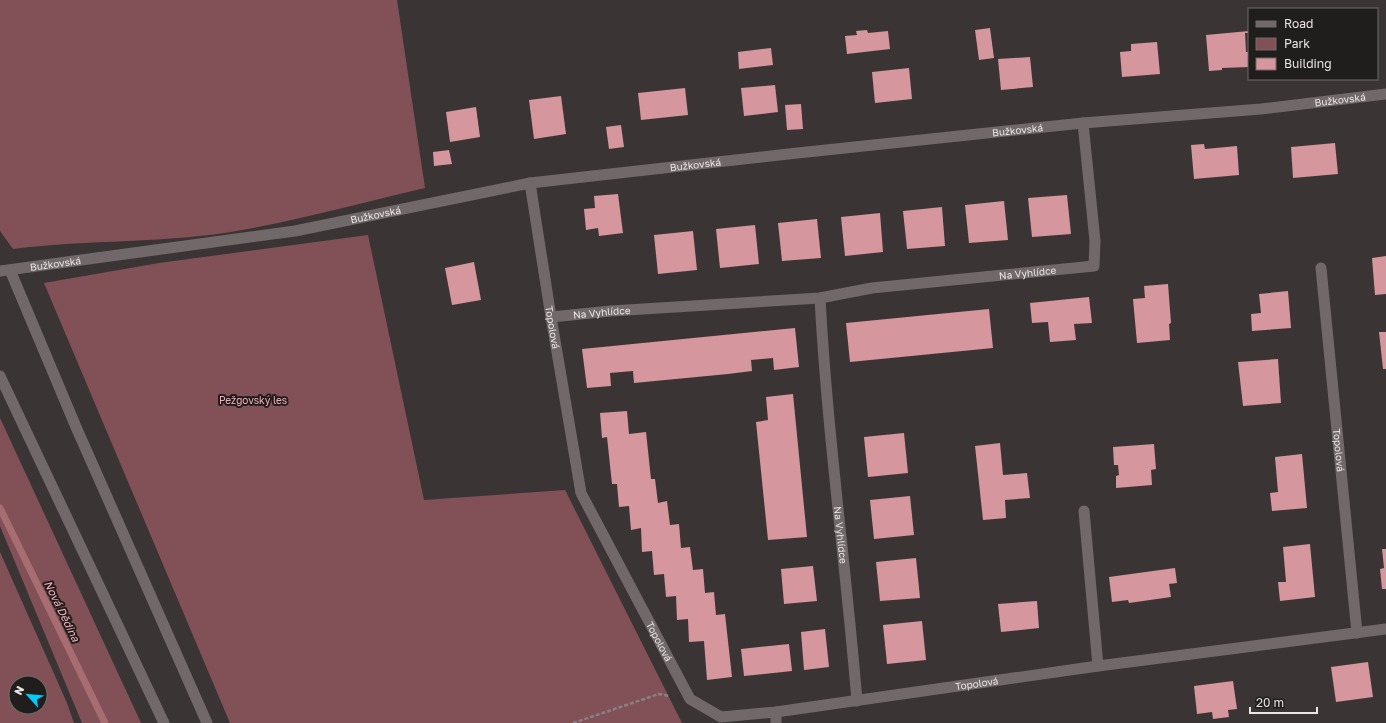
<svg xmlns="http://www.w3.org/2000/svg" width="1386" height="723" viewBox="0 0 1386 723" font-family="'Golos Text',sans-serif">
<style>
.green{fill:#825157;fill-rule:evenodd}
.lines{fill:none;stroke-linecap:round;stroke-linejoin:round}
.stream{stroke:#a86c73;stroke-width:7}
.building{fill:#d5969d}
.path{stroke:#878181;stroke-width:2.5;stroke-dasharray:4 2;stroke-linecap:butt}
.minor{stroke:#716969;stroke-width:11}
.labels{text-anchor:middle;stroke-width:4;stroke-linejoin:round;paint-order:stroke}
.street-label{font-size:10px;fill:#ebe6e6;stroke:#201d1d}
.park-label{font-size:10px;fill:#f7aeb6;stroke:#201d1d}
.water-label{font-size:11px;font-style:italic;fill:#f9b0b8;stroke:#201d1d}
</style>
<rect width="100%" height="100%" fill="#3b3435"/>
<g class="green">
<path d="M0,0H397L425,188C364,202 304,219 242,230C167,244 89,239 13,249L0,231Z"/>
<polygon points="368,235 424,500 565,490 682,723 230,723 44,283 159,263"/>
<polygon points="0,418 141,723 82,723 0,526"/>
<path d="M0,552L67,703L74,723H0ZM16,683H40V707H16Z"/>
</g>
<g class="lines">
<polyline class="stream" points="0,508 105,723"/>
</g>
<g class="building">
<polygon points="990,28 994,58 979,60 975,30"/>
<polygon points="867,30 868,33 888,31 890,49 847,54 845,36 857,35 856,31"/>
<polygon points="1249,31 1249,33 1245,33 1246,52 1249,52 1249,67 1222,68 1222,70 1209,71 1206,35"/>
<polygon points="1157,42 1160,74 1122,77 1120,52 1131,51 1131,44"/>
<polygon points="771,48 773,65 739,69 738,52"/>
<polygon points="1030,57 1033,87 1001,90 998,59"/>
<polygon points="909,68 912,99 875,103 872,72"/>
<polygon points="775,85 778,112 744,116 741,88"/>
<polygon points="685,88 688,115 641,120 638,93"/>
<polygon points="561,96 566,134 534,139 529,100"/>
<polygon points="801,104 803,129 787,130 785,105"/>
<polygon points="476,107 480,137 450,142 446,112"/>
<polygon points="621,125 624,147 609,149 606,127"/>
<polygon points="1335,143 1338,174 1293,178 1291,147"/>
<polygon points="1204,144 1205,149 1237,146 1239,175 1194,179 1191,145"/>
<polygon points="449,150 452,164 434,166 433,152"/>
<polygon points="618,194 623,233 599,236 598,228 586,230 584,209 595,208 594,196"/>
<polygon points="1067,195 1071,234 1032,237 1028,198"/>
<polygon points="1004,201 1008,240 969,243 965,205"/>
<polygon points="942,207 945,246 907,249 903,211"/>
<polygon points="880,213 883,252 845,256 841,217"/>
<polygon points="817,219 821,258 782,261 778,223"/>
<polygon points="755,225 759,264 720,268 716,229"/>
<polygon points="693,231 697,270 658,274 654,235"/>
<polygon points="1386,256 1386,294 1375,295 1372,258"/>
<polygon points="474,262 481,300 452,305 445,268"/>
<polygon points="1168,284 1171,323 1169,324 1170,340 1137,343 1133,299 1145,298 1144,286"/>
<polygon points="1288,291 1291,328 1252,331 1251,314 1261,313 1259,294"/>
<polygon points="1089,297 1092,323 1074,324 1076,340 1050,342 1048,322 1032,323 1030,303"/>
<polygon points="989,309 993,348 850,362 846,323"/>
<polygon points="795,328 799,367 774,370 773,358 751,360 752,371 728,374 634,383 633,371 610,373 611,386 587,388 582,349"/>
<polygon points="1379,332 1386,332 1386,369 1383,369"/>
<polygon points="1278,359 1281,403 1243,406 1238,362"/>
<polygon points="793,394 807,537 768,540 756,422 768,420 766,397"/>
<polygon points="627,411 629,434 646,432 651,479 655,479 658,503 667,501 670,525 679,524 681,548 690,547 693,570 703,569 705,593 714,592 716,615 725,614 732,677 707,680 704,641 689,642 688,619 677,620 676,596 666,597 664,574 654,575 652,551 642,552 641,528 631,530 629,506 619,507 617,484 612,484 607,437 602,438 600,413"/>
<polygon points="904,433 908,473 868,477 864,437"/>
<polygon points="1000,443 1003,475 1027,473 1030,498 1005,500 1006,518 983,520 975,446"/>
<polygon points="1154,444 1156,469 1151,470 1152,485 1116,488 1116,476 1119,475 1118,465 1114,465 1113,447"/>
<polygon points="1302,454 1307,508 1272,511 1270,493 1278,492 1275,457"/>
<polygon points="910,496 914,535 874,539 870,500"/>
<polygon points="1310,544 1315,597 1280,601 1278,582 1286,582 1283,547"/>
<polygon points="1382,549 1386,549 1386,589 1382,589 1380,569 1384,568"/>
<polygon points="916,558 920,598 880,601 876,562"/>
<polygon points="813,566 817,601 784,604 781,569"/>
<polygon points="1175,568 1177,583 1169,584 1171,597 1129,603 1128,600 1112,602 1109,577"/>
<polygon points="1037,601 1039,628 1001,632 998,604"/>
<polygon points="922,621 926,660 887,664 883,625"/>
<polygon points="825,629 829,667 804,670 801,632"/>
<polygon points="789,644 792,671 744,676 741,649"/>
<polygon points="1368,662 1373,697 1336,702 1331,667"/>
<polygon points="1233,681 1237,709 1228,710 1229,717 1213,719 1212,712 1197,714 1194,686"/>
</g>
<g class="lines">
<polyline class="path" points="573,723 659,694 670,696"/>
<g class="minor">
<path id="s1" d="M530,183L551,317L581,493L690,699L721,717L776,712L1098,666L1386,629"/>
<path id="s2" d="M1321,268L1357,633"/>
<polyline points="10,270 76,427 207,723"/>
<path id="s3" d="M0,271L295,231L530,183L788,154L1083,123L1261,109L1386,94"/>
<path id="s4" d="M820,298C827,432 846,566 857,701"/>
<path id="s5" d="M551,317L611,311L820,298L872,288L1094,266L1095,241L1083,123"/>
<polyline points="0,376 164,723"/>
<polyline points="1084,511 1098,666"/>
<polyline points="776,712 776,723"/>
</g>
</g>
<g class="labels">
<g class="street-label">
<text dy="4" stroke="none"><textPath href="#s3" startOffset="1352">Bužkovská</textPath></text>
<text dy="4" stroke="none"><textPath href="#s3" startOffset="1028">Bužkovská</textPath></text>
<text dy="4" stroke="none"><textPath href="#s3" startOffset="704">Bužkovská</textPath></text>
<text dy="4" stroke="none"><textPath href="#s3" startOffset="380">Bužkovská</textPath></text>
<text dy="4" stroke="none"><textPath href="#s3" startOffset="56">Bužkovská</textPath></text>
<text dy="4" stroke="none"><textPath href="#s5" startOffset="479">Na Vyhlídce</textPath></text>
<text dy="4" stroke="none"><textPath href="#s5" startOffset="51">Na Vyhlídce</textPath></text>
<text dy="4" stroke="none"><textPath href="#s1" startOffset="146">Topolová</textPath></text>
<text dy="4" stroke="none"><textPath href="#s2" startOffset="183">Topolová</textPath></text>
<text dy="4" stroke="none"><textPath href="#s4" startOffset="238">Na Vyhlídce</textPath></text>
<text dy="4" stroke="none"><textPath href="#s1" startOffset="482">Topolová</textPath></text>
<text dy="4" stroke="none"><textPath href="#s1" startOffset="841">Topolová</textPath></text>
</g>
<g class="park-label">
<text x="253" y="404">Pežgovský les</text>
</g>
<g class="water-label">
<text transform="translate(62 611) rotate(64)" y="4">Nová Dědina</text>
</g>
</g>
<rect x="1248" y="8" width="130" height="72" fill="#201d1d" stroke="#716d6d"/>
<rect x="1256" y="21" width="20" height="6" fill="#716969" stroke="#716d6d"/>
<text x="1284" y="28" font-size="12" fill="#ebe6e6">Road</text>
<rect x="1256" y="38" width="20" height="12" fill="#825157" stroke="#716d6d"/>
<text x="1284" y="48" font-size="12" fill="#ebe6e6">Park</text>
<rect x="1256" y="58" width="20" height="12" fill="#d5969d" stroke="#716d6d"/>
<text x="1284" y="68" font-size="12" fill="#ebe6e6">Building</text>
<g transform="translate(28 695) rotate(297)"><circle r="19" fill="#201d1d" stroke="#716d6d"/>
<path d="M0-3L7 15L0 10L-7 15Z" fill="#01cbf9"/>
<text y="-6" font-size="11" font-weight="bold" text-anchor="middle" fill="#ebe6e6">N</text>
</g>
<path d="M1250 707v6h67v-6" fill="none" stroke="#ebe6e6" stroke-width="2"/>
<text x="1256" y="707" font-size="12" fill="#ebe6e6" stroke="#201d1d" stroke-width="3" paint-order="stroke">20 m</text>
</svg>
